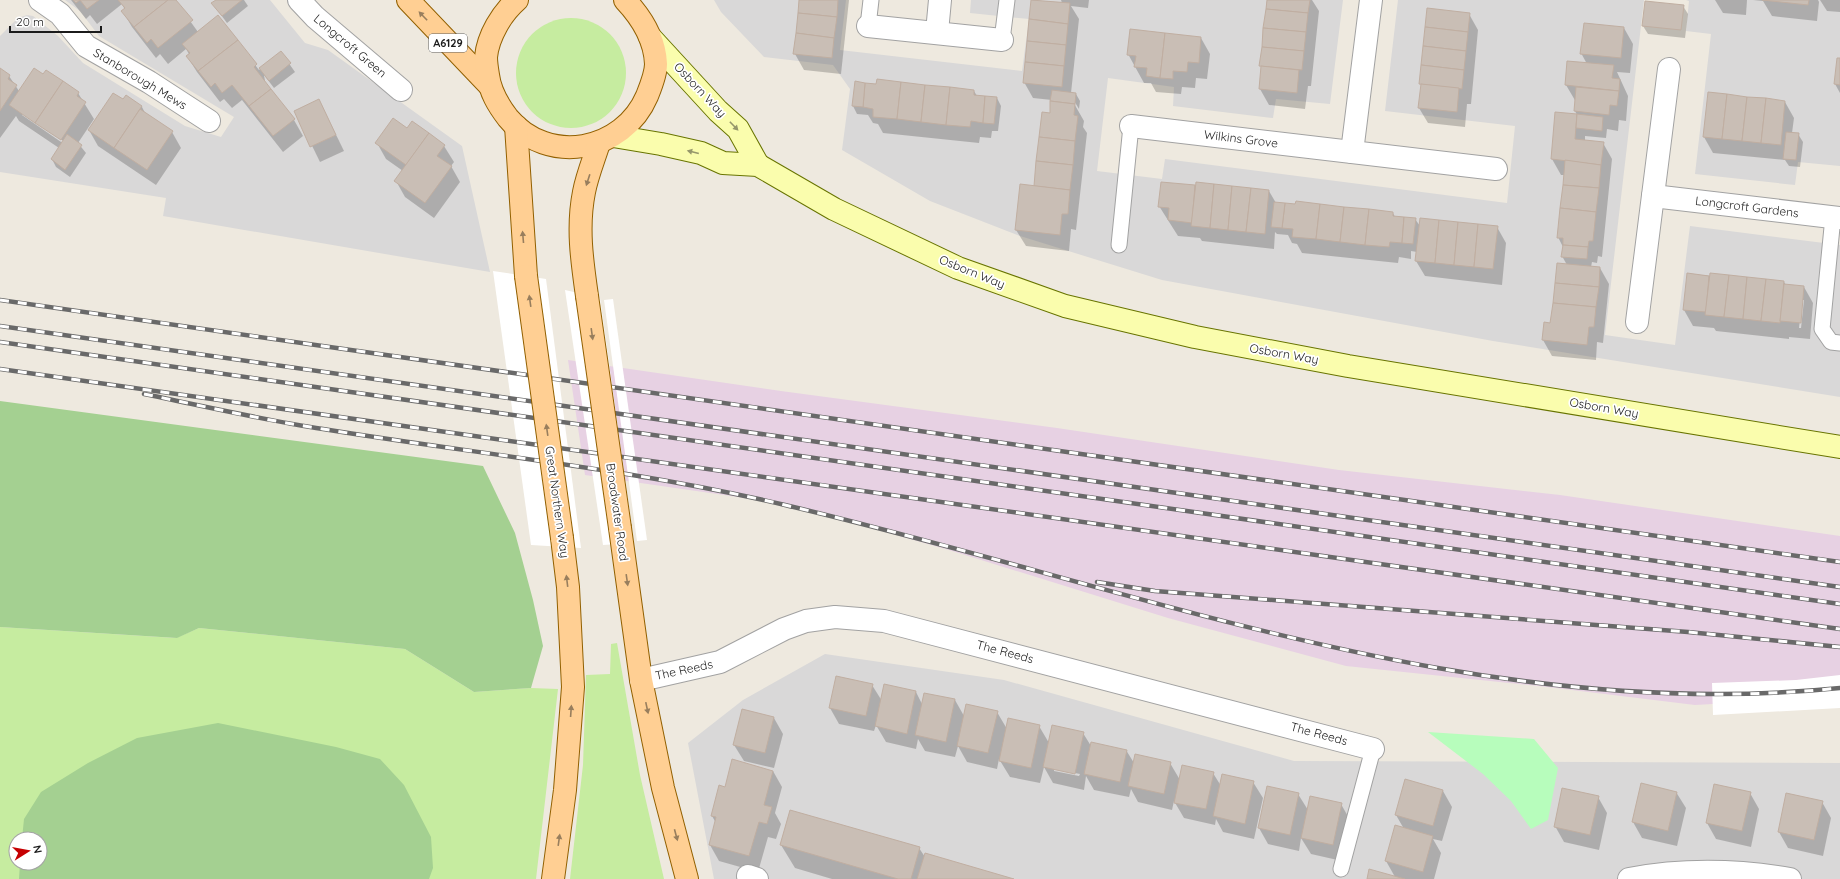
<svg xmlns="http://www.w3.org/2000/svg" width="1840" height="879" viewBox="0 0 1840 879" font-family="Quicksand,sans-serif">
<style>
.residential{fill:#d9d8d8}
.industrial{fill:#e7d1e3}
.grass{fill:#c6eca0;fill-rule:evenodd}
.forest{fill:#a4d091}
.park{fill:#b7fdbc}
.pier{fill:#fff}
.shadow{fill:#0003;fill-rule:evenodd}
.building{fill:#c9beb5;stroke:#c0aea1}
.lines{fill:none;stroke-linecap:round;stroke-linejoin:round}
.lane-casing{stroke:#a2a2a2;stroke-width:17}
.street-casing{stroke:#a2a2a2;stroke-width:24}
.secondary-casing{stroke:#687400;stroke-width:24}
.primary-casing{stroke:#926000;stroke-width:24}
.lane{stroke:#fff;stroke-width:15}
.street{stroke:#fff;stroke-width:22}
.secondary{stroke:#fafdad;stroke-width:22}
.primary{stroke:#ffcf93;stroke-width:22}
.rail-casing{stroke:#696969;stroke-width:4.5}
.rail{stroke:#fff;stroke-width:3;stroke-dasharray:9;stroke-linecap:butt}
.primary-bridge-casing{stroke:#926000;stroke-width:24;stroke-linecap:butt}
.primary-bridge{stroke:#ffcf93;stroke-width:22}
.oneway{fill:#987e5d}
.oneway2{fill:#96976b}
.labels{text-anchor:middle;stroke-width:3.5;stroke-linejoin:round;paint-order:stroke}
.shield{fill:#fff;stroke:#5f5f5f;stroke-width:1}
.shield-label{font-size:11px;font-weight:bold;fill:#1b1b1b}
.street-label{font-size:12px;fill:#1b1b1b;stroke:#fff}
</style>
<rect width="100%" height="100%" fill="#eee9df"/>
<g class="residential">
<polygon points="65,0 270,0 305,43 328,50 462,146 490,272 163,216 166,198 0,172 0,36 18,18 27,15 33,16 58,36 83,63 185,126 221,137 234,117 99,36 80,11"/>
<polygon points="714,0 846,0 840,50 1022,71 1029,19 970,13 971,0 1343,0 1330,104 1276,99 1273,118 1173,106 1174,87 1108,78 1097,171 1162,179 1165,159 1507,203 1515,126 1385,111 1398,0 1644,0 1605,335 1675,345 1690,226 1840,245 1840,397 1493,341 1162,280 1020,236 930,201 842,150 850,89 833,65 764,57 721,12"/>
<polygon points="1686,0 1840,0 1840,166 1798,162 1795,185 1695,174 1711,34 1686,31 1689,1"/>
<polygon points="825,654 1004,680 1294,761 1840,763 1840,879 714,879 688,743 743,700"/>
</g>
<polygon class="industrial" points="568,360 781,391 1057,428 1339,470 1560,495 1840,536 1840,697 1695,705 1539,686 1346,666 1168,618 949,550 787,504 585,475"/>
<g class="grass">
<circle cx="571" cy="73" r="55"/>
<path d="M0,627L176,638L199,628L405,649L474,692L531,688L558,689L536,879H0ZM16,839H40V863H16Z"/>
<polygon points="617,643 640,775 664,879 570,879 583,765 586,675 610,674 611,644"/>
</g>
<g class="forest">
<polygon points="0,401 483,466 515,533 533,600 543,646 531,688 474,692 405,649 199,628 177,638 0,627"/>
<polygon points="218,723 336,747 380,759 404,785 431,837 433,868 429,879 19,879 20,863 40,863 40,839 22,839 24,819 41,792 88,763 137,738"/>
</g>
<polygon class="park" points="1428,732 1534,739 1558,768 1548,820 1531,829 1511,801 1483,774"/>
<g class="pier">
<polygon points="493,271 546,279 581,548 531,545"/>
<polygon points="565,290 600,298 634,543 603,545"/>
<polygon points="613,299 647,540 637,541 604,300"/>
<polygon points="1840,675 1840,708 1713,715 1712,683 1796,680"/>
</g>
<g class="shadow">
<polygon points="71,0 175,0 198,32 218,17 259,70 281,52 295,72 274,88 264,75 265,81 264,82 294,120 303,136 283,152 242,100 232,108 224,99 220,102 197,72 187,56 189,54 186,49 168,64 160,54 156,58 132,27 123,12 125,10 122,4 97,24 90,15 86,19"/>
<polygon points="217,0 244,0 248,6 227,23 213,4"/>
<polygon points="800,0 849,0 841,74 804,70 795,54"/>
<polygon points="1032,0 1062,3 1061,0 1089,0 1088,8 1071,6 1079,19 1071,93 1076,94 1080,101 1079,109 1073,99 1072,100 1084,121 1083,127 1087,133 1076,230 1071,229 1069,251 1026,246 1016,230 1035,187 1050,114 1052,100 1033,98 1024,82"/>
<polygon points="1267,0 1312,0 1319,11 1311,86 1308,86 1305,109 1269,105 1260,89"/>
<polygon points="1715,0 1747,0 1746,15 1723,13"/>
<polygon points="1753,0 1818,0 1819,2 1817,21 1772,16 1763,1"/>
<polygon points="1820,0 1840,0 1840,12 1827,11"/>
<polygon points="1683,6 1688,14 1685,38 1648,34 1643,26"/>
<polygon points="1469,14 1478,30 1471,104 1467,104 1465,127 1428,123 1419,108"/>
<polygon points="1624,28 1633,44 1630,73 1617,72 1628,96 1626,121 1619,120 1618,131 1607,129 1606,138 1585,136 1585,141 1603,143 1612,159 1602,257 1598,256 1597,263 1592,262 1591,267 1600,268 1609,284 1603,343 1597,342 1596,360 1552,356 1543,340 1551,324 1567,265 1562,256 1563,247 1558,237 1565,175 1561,175 1552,159 1556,113 1577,115 1575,111 1576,102 1566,85 1587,64 1581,53"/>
<polygon points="1201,38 1210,54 1207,79 1196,78 1195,88 1182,87 1181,94 1156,92 1151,83 1144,83 1128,54"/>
<polygon points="1840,59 1840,93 1835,84"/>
<path d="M0,70L9,76L19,91L78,93L94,119L78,143L86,153L70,177L56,167L52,159L59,148L19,121L16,116L0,138ZM22,113L65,142L64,144L22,115Z"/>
<polygon points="877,85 974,91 977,96 997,98 1001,106 998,131 992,131 991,138 980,137 979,143 883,133 878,124 873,123 868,115 857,114 853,106"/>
<polygon points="126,96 142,107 146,115 172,132 181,148 156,185 98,146 89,130"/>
<polygon points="319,100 344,151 320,162 295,111"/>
<polygon points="1785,102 1794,118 1792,133 1798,134 1803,142 1800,167 1789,166 1785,160 1713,153 1704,137"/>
<polygon points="407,130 444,146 454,162 451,166 460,182 434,218 405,197 396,181 403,171 386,159 377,143"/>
<polygon points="1162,183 1269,191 1276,203 1393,213 1395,217 1415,219 1420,226 1497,227 1506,243 1502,285 1425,276 1416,261 1417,252 1411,251 1411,259 1399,257 1398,263 1302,253 1297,244 1292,243 1288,235 1277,234 1275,232 1274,249 1202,241 1200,238 1178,236 1159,206"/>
<path d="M1688,274L1784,282L1786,285L1804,287L1813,303L1810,339L1789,337V339L1716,331L1714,328L1693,326L1684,310ZM1802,300H1804L1801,328H1799Z"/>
<path d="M872,685L882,701L916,692L922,704L925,694L955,700L964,716L997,712L1007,729L1039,726L1049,743L1083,733L1091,746L1126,750L1134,763H1170L1180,780L1213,773L1221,786L1253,782L1263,798L1254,839L1223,832L1216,819L1215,825L1184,818L1174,801L1172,810L1138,802L1131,789L1129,797L1094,790L1086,776L1084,790L1053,783L1044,767L1040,783L1010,777L999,759L997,769L967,762L958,746L955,757L925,751L918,739L916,749L886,742L876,725L874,731L839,724L830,708ZM1054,769L1080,774L1079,776L1054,771Z"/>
<polygon points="774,718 783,734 774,768 744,761 734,745"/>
<polygon points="773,771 782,787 775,813 781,824 776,839 768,837 758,872 719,861 710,845 716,823 712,816 725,788"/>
<polygon points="1406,781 1443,791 1452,807 1442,841 1433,839 1441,853 1434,879 1368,879 1395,877 1386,861 1404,829 1396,815"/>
<polygon points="1268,787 1298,794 1308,810 1341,804 1350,820 1342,861 1311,854 1301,838 1299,851 1268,844 1259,828"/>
<polygon points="1676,792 1686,808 1677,846 1642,838 1633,822"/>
<polygon points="1750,793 1759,809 1751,847 1716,839 1707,823"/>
<polygon points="1598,797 1607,813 1599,850 1564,842 1555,826"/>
<polygon points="1822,802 1831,818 1823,856 1788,848 1779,832"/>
<polygon points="781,845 919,848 925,857 1010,879 832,879 795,868"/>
</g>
<g class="building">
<polygon points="73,0 99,0 87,9 80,0 76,3"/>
<polygon points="118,0 168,0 134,27 121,11 125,8"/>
<polygon points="168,0 176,0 193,20 158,48 151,39 147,43 134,27"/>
<polygon points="216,0 242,0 222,16 211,3"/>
<polygon points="799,0 838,0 837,17 798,13"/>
<polygon points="1031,0 1070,3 1068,24 1029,19"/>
<polygon points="1267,0 1310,0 1308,13 1266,9"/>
<polygon points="1762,0 1809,0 1808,5"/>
<polygon points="1645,1 1684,5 1681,30 1642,26"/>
<polygon points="1427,8 1470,13 1468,32 1425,27"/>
<polygon points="1266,9 1308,13 1306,32 1263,28"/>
<polygon points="798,13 837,17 834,38 796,33"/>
<polygon points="218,15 238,40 198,71 186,56 190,53 182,44"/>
<polygon points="1029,19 1068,24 1066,45 1027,41"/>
<polygon points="1584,23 1624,27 1621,58 1580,54"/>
<polygon points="1425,27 1468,32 1466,51 1423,46"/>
<polygon points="1263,28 1306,32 1304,51 1262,47"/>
<polygon points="1130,29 1165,33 1160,78 1146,76 1147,68 1134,67 1136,56 1127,55"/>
<polygon points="796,33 834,38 832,58 793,54"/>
<polygon points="1165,33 1201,37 1199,63 1188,62 1187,72 1173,71 1173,79 1160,78"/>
<polygon points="238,40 257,64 254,67 271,89 249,106 232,85 222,93 215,83 211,87 198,71"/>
<polygon points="1027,41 1066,45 1064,66 1025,62"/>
<polygon points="1423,46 1466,51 1464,70 1421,65"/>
<polygon points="1262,47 1304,51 1302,70 1259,66"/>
<polygon points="281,51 291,63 269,81 259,68"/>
<polygon points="1837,58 1840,58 1840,85 1834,84"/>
<polygon points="1567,61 1614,65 1612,78 1620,79 1619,91 1565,85"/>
<polygon points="1025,62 1064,66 1062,87 1023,83"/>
<polygon points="1421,65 1464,70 1462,89 1419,84"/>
<polygon points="1261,66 1299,70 1297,93 1259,89"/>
<polygon points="0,68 10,75 8,79 17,85 0,111"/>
<polygon points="34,68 43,74 46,70 63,81 35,123 9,105"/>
<polygon points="877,79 901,82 897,119 873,117 873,109 863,107 865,83 876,84"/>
<polygon points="63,81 79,92 77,96 86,102 61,140 35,123"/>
<polygon points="855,81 865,83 863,107 852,106"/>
<polygon points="901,82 925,85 921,122 897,119"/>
<polygon points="1421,84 1459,88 1457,112 1418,108"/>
<polygon points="925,85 950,87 946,125 921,122"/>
<polygon points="950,87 974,90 974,95 985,96 983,123 971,121 970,127 946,125"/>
<polygon points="1576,87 1619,91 1617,106 1610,105 1609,115 1574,111"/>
<polygon points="271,89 295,119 273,136 249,106"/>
<polygon points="1052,90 1076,93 1075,104 1050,101"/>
<polygon points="1708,92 1727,94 1722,139 1703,137"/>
<polygon points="113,93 123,99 126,95 142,106 114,148 88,130"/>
<polygon points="1727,94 1747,97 1742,141 1722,139"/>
<polygon points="985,96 997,97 994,124 983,123"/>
<polygon points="1747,97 1766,98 1761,143 1742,141"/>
<polygon points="1766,98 1785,101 1781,145 1761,143"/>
<polygon points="319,99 336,135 310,147 294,111"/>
<polygon points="1050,101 1075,104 1074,115 1078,116 1075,141 1039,137 1042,112 1050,113"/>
<polygon points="140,109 173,131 147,170 114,148"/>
<polygon points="1555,112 1577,114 1575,139 1604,142 1601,165 1551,159"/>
<polygon points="1577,114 1603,117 1602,131 1576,128"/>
<polygon points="393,118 407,128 412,121 429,133 406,165 375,143"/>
<polygon points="1786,132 1799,133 1796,160 1783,159"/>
<polygon points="429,133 445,145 437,156 452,166 425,203 394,181"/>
<polygon points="67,134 82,145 65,170 51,159"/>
<polygon points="1039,137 1075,141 1073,165 1036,161"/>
<polygon points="1565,160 1601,165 1599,188 1563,185"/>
<polygon points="1036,161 1073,165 1070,190 1034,186"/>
<polygon points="1161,182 1195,185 1192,223 1168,220 1169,208 1158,207"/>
<polygon points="1196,182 1214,184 1210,228 1191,226"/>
<polygon points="1020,184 1070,190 1068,214 1062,214 1060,235 1015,230"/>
<polygon points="1214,184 1232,186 1228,230 1210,228"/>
<polygon points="1563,185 1599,188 1596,212 1560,208"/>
<polygon points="1232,186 1251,188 1246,232 1228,230"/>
<polygon points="1251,188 1269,190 1265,234 1246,232"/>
<polygon points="1296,201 1320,204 1316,239 1292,237 1293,229 1282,228 1285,203 1295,204"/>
<polygon points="1274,202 1285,203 1282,228 1271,227"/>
<polygon points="1320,204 1344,207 1340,242 1316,239"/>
<polygon points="1344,207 1369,209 1365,245 1340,242"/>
<polygon points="1560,208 1596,212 1593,241 1589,241 1588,247 1563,245 1563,238 1557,238"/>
<polygon points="1369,209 1393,212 1393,216 1404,217 1402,243 1390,242 1389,247 1365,245"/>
<polygon points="1404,217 1416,218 1413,244 1402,243"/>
<polygon points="1420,218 1439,220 1435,263 1415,261"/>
<polygon points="1439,220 1458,222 1454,265 1435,263"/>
<polygon points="1458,222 1478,224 1474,267 1454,265"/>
<polygon points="1478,224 1498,226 1493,269 1474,267"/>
<polygon points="1563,245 1588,247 1587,259 1561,257"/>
<polygon points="1557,263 1600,267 1599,287 1555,283"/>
<polygon points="1687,273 1709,276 1706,312 1683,310"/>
<polygon points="1710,273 1729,275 1724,317 1705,315"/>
<polygon points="1729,275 1747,277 1743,319 1724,317"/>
<polygon points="1747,277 1766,279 1761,321 1743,319"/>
<polygon points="1766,279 1784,281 1780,323 1761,321"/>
<polygon points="1555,283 1599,287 1596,307 1553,303"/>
<polygon points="1784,284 1804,286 1801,323 1780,321"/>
<polygon points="1553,303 1596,307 1594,327 1589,327 1587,345 1542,340 1544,322 1550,323"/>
<polygon points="836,676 873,684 866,716 829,708"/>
<polygon points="884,684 916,691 907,734 875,726"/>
<polygon points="924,693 955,699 946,742 915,735"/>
<polygon points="966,704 998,711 988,753 957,746"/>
<polygon points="742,709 774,717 765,753 733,745"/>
<polygon points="1008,718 1040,725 1031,768 999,761"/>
<polygon points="1052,725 1084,732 1075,774 1043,767"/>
<polygon points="1091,742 1127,750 1120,782 1084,774"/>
<polygon points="1135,754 1171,762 1164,794 1128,786"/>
<polygon points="732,759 773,771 764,805 772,807 767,824 759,822 749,856 709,845 716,817 711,816 719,785 725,787"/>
<polygon points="1182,765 1214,772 1206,809 1174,803"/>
<polygon points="1222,774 1254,781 1245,824 1213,816"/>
<polygon points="1405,779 1443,790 1433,826 1395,815"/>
<polygon points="1641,783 1677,792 1668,831 1632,822"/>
<polygon points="1714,784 1751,792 1742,831 1706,823"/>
<polygon points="1267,786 1299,793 1290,835 1258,828"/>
<polygon points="1562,788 1599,796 1590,835 1554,827"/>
<polygon points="1786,793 1823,801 1814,840 1778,832"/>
<polygon points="1310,796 1342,803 1333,845 1301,838"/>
<polygon points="790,810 920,847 911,879 898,879 780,845"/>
<polygon points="1395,825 1433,836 1423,872 1385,861"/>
<polygon points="925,853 1014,879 917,879"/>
<polygon points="1369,869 1405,879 1367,879"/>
</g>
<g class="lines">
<g class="lane-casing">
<g id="lane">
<polyline points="868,26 871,0"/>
<polyline points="1002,40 1007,0"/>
<polyline points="1833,217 1822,329 1831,342 1840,343"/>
<polyline points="1119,245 1131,126"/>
<polyline points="1341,869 1373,749"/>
</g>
</g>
<g class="street-casing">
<g id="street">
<polyline points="40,0 60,14 86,46 149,82 209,121"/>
<polyline points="299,0 315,17 401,90"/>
<polyline points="868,26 1002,40"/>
<polyline points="937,32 940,0"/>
<polyline points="1131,126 1496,169"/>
<polyline points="1352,152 1371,0"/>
<polyline points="1653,196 1840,218"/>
<polyline points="1637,322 1669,69"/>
<polyline points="641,680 720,662 784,629 806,621 835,617 884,621 1373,749"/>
<polyline points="748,876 757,879"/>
<path d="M1629,879C1682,869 1737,870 1790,879"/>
</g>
</g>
<g class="secondary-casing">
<g id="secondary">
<polyline points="650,37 718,111 738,129 758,165"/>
<polyline points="613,136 661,144 701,153 723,163 758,165 834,209 958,268 1065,306 1195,337 1348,366 1840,447"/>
</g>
</g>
<g class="primary-casing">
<g id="primary">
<polyline points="408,0 489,85"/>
<path d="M517,0C502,13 488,36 486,57C486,63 487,69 488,75C490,92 498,105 508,118C548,166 623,152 647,96C651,86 656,74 656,64C655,39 641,17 625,0"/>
<polyline points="516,126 526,276"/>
<path d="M587,296C582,261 577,227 584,192C587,176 594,159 599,143"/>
<polyline points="620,528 641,680 663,788 687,879"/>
<polyline points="553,879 565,790 573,687 568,587 562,538"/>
</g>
</g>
<use href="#lane" class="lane"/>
<use href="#street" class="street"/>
<use href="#secondary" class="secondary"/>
<use href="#primary" class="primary"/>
<g class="rail-casing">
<g id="rail">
<polyline points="0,300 1840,562"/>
<polyline points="0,326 1840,587"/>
<polyline points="0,342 1840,604"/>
<polyline points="0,369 1840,629"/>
<path d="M144,394C203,406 263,420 323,429C477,454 633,469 785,505C1135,587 1474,725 1840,688"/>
<polyline points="1097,582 1155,591 1688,632 1840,647"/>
</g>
</g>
<use href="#rail" class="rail"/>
<g class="primary-bridge-casing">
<g id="primary-bridge">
<polyline points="526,276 562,538"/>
<polyline points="587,296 620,528"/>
</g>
</g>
<use href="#primary-bridge" class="primary-bridge"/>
</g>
<defs><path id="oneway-solid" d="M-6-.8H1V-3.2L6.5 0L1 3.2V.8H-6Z"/></defs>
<g class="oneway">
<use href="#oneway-solid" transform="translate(423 16) rotate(-134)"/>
<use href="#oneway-solid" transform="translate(588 180) rotate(108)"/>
<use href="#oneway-solid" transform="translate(523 237) rotate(-95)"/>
<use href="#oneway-solid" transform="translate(530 301) rotate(-98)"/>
<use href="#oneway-solid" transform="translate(592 334) rotate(82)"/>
<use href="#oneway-solid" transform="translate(547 430) rotate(-98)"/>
<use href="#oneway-solid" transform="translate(627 580) rotate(82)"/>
<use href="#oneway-solid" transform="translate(567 581) rotate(-97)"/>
<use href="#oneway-solid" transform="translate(647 708) rotate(78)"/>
<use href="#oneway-solid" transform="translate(571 711) rotate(-86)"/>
<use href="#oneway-solid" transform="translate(676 835) rotate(75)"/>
<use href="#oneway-solid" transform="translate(559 840) rotate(-82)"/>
</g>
<g class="oneway2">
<use href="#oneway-solid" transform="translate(734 126) rotate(46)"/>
<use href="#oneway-solid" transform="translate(693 152) rotate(-166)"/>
</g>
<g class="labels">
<rect class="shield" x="429" y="34" width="38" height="18" rx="3"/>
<g class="shield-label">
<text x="448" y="47">A6129</text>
</g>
<g class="street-label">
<text transform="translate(350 46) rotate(40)" y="4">Longcroft Green</text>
<text transform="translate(140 79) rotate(31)" y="4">Stanborough Mews</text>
<text transform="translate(700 90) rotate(47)" y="4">Osborn Way</text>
<text transform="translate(1241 139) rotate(7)" y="4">Wilkins Grove</text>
<text transform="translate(1747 207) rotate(7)" y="4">Longcroft Gardens</text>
<text transform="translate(972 272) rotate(22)" y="4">Osborn Way</text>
<text transform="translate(1284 354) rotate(10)" y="4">Osborn Way</text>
<text transform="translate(1604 408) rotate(10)" y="4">Osborn Way</text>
<text transform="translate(557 502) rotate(82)" y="4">Great Northern Way</text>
<text transform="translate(617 512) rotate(82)" y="4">Broadwater Road</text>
<text transform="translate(1005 652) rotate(15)" y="4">The Reeds</text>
<text transform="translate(684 670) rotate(-12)" y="4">The Reeds</text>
<text transform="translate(1319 734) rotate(15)" y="4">The Reeds</text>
</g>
</g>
<g transform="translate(28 851) rotate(79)"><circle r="19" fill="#ffffff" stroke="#a4a4a4"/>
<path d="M0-3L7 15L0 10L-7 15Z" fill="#c60002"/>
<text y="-6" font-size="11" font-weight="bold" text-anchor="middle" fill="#1b1b1b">N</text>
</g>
<path d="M10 26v6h91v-6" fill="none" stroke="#1b1b1b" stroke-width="2"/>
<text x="16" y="26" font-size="12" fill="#1b1b1b" stroke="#ffffff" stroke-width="3" paint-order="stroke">20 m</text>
</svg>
